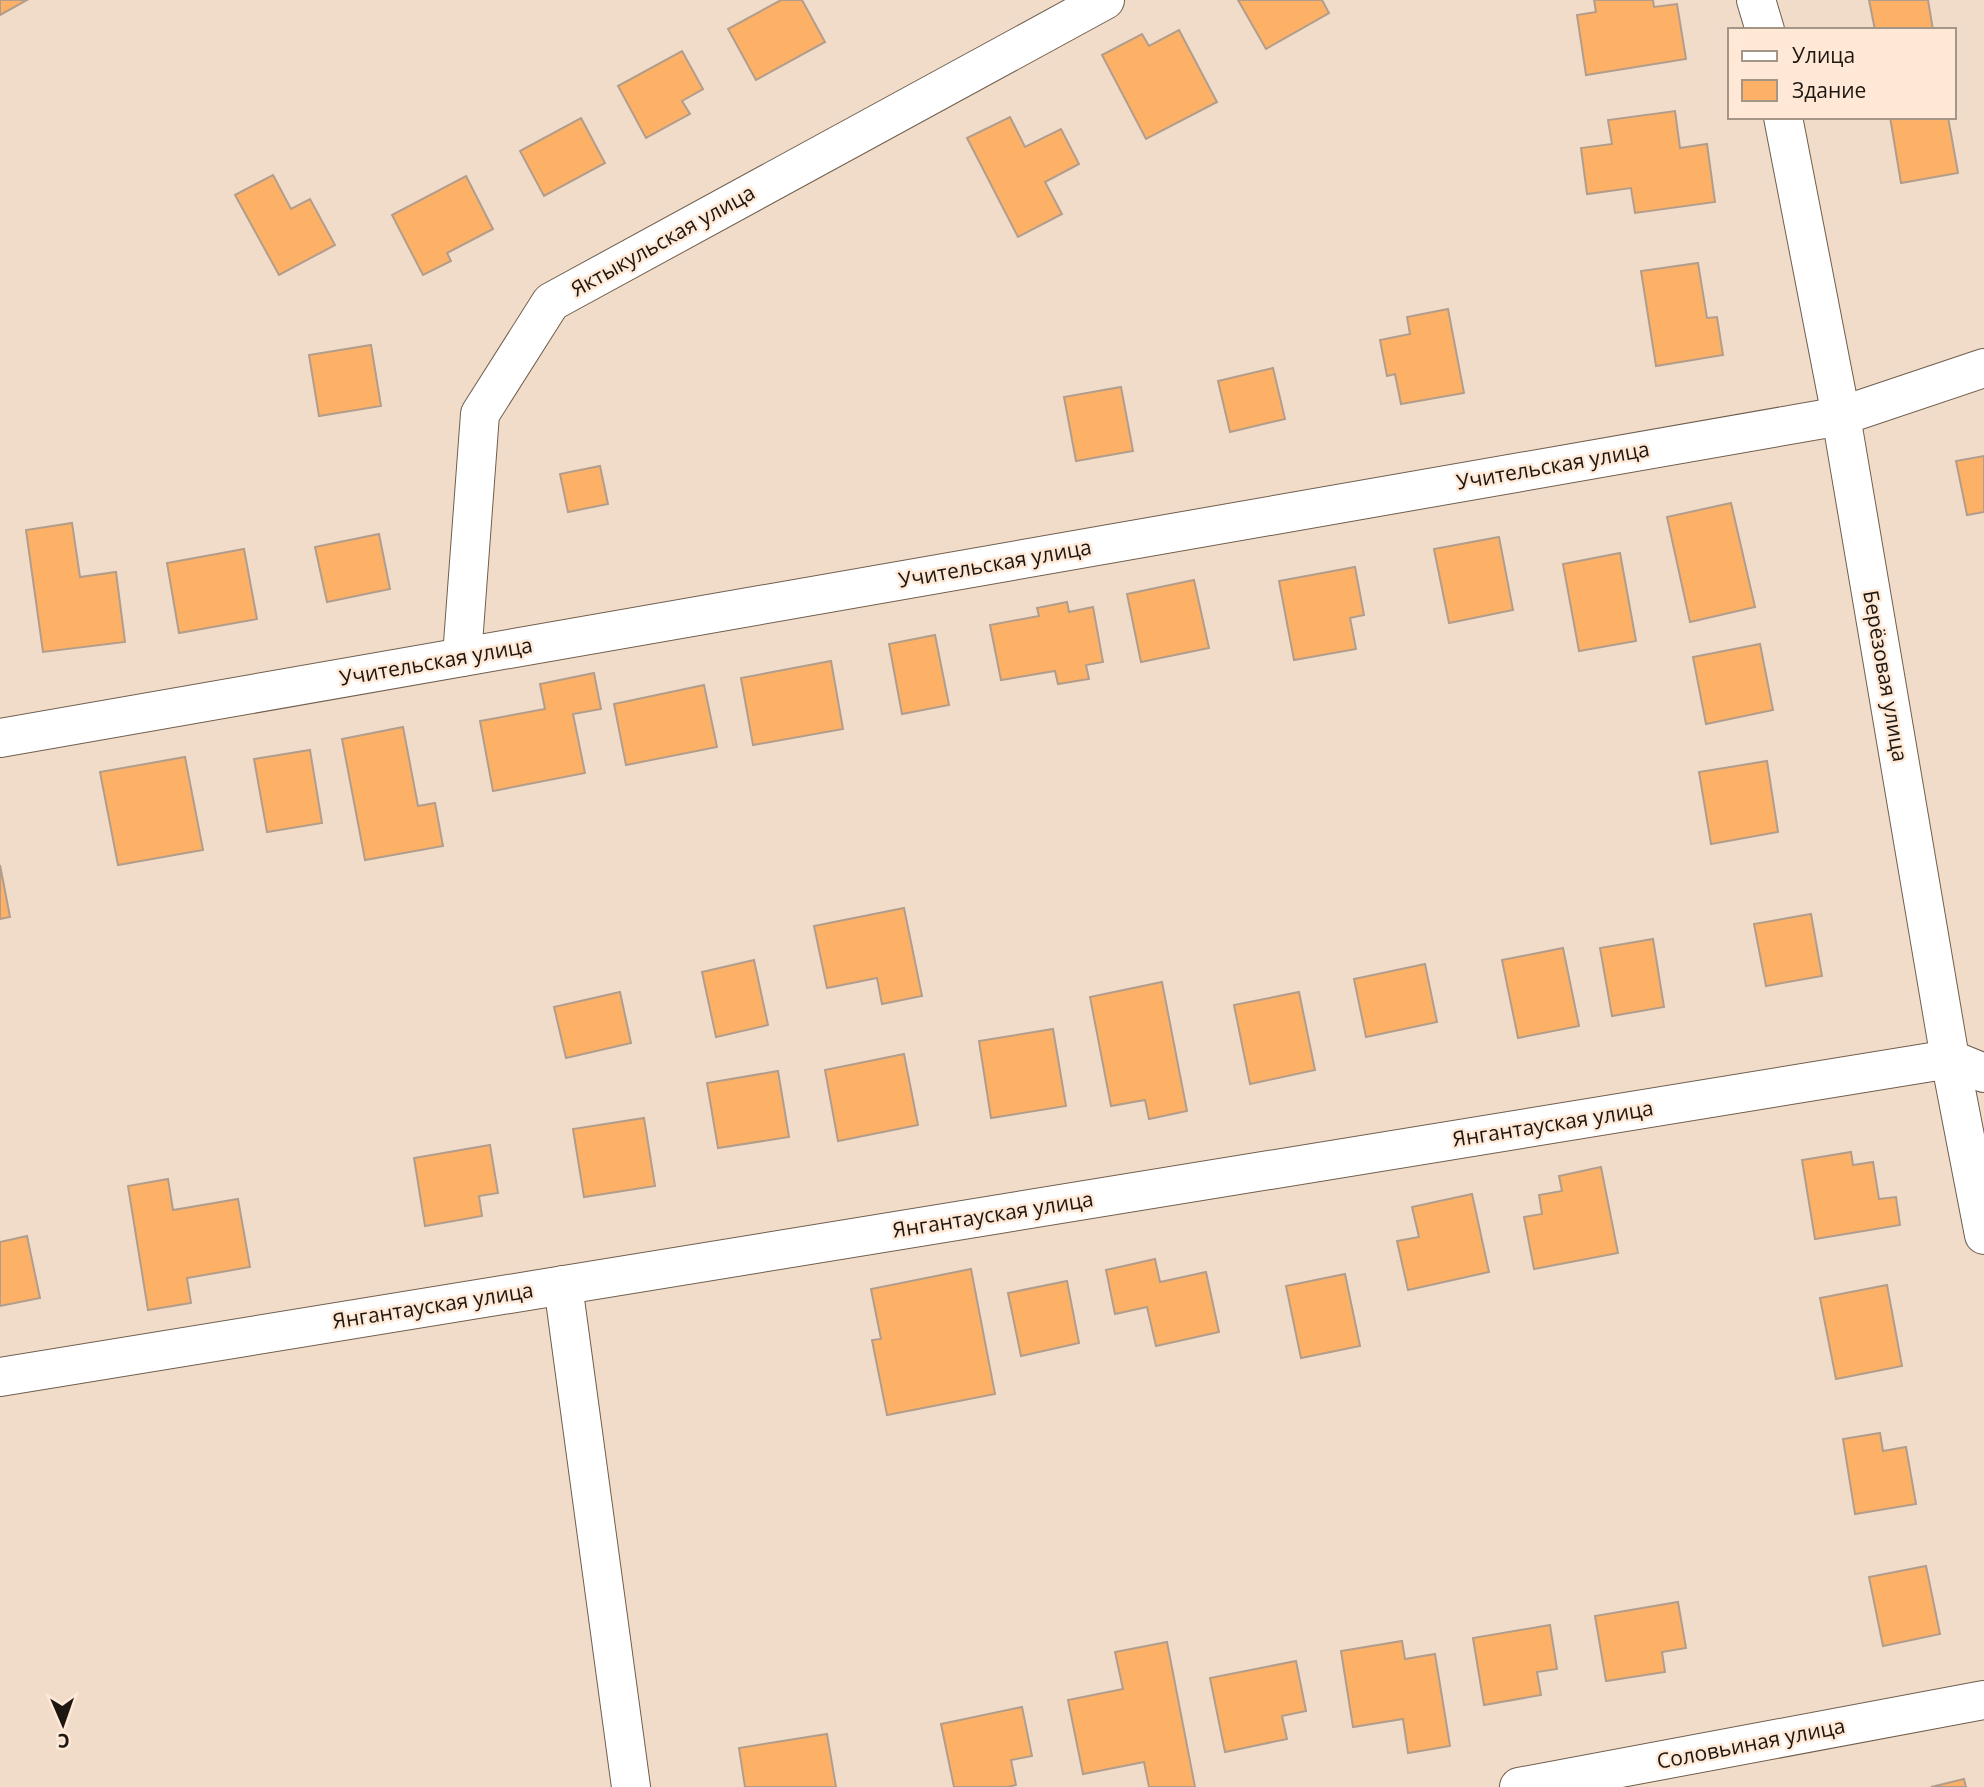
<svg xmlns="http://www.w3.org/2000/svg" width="1984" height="1787" viewBox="0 0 1984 1787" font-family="'Open Sans',sans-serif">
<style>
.building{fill:#fdb167;stroke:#b29d8c;stroke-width:2}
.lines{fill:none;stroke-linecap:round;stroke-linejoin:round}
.minor-casing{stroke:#705e4d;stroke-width:40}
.minor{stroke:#fff;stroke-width:38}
.labels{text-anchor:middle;stroke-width:5;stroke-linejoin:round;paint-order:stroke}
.street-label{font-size:21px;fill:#1e1610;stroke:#ffe9d6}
</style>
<rect width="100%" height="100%" fill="#f1dcc9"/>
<g class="building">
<polygon points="0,0 27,0 0,15"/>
<polygon points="781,0 802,0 825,42 756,80 728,29"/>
<polygon points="1238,0 1322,0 1329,13 1266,49"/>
<polygon points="1594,0 1653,0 1654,7 1677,4 1686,59 1586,75 1577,15 1596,12"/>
<polygon points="1869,0 1928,0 1933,30 1875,30"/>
<polygon points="1179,30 1217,102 1146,139 1102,55 1142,34 1149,46"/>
<polygon points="682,51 703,89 682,101 690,114 646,138 618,86"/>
<polygon points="1675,111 1680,148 1707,144 1715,202 1635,213 1631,188 1587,194 1581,148 1612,144 1608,120"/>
<polygon points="1010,117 1025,147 1061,129 1079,164 1045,182 1062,214 1018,237 967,138"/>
<polygon points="1890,117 1948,117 1958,173 1901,183"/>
<polygon points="581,118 605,163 544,196 520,151"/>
<polygon points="273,175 291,209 310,199 335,245 279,275 235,195"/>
<polygon points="466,176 493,229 447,253 451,261 423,275 392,215"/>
<polygon points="1698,263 1707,318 1717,317 1723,355 1656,366 1641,271"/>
<polygon points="1448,309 1464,393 1401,404 1395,374 1387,376 1380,340 1410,334 1407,317"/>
<polygon points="371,345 381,406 319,416 309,355"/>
<polygon points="1273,368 1285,419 1230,432 1218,381"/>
<polygon points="1121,387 1133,451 1076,461 1064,397"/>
<polygon points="1984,456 1984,512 1967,515 1956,461"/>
<polygon points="600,466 608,504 568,512 560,474"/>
<polygon points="1731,503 1755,607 1690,622 1667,517"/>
<polygon points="72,523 80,577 116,572 125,642 43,652 26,530"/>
<polygon points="379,534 390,589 327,602 315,547"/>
<polygon points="1499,537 1513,610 1449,623 1434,549"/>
<polygon points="244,549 257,619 179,633 167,563"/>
<polygon points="1620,553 1636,641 1579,651 1563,564"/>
<polygon points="1355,567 1364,615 1350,618 1356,649 1294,660 1279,581"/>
<polygon points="1194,580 1209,648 1141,662 1127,594"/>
<polygon points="1067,602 1069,612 1093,607 1103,662 1086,665 1089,679 1058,684 1055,671 1001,680 990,625 1039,616 1037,608"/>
<polygon points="935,635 949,705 902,714 889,644"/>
<polygon points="1760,644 1773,710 1706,724 1693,657"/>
<polygon points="831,661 843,729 753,745 741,678"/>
<polygon points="594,673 601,709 573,714 585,773 493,791 480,721 545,709 540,684"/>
<polygon points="704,685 717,747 626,765 614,704"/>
<polygon points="403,727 418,806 435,803 443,846 365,860 342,739"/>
<polygon points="310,750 322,823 267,832 254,759"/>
<polygon points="185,757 203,850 118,865 100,772"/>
<polygon points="1767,761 1778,832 1711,844 1699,772"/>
<polygon points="0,865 10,917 0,919"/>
<polygon points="904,908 922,996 882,1004 877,978 827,988 814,926"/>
<polygon points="1811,914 1822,976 1766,986 1754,924"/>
<polygon points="1653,939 1664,1007 1612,1016 1600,948"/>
<polygon points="1563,948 1579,1026 1518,1038 1502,960"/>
<polygon points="754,960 768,1025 716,1037 702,972"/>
<polygon points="1425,964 1437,1022 1366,1037 1354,979"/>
<polygon points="1162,982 1187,1111 1149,1119 1145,1100 1111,1106 1090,997"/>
<polygon points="620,992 631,1043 566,1058 554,1007"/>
<polygon points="1299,992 1315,1070 1250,1084 1234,1005"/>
<polygon points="1053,1029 1066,1106 991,1118 979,1041"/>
<polygon points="904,1054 918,1125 838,1141 825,1070"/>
<polygon points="778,1071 789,1137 718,1148 707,1083"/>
<polygon points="644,1118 655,1186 584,1197 573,1129"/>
<polygon points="490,1145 498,1193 479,1196 482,1216 425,1226 414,1158"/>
<polygon points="1851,1152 1853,1165 1873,1162 1879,1199 1896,1197 1900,1225 1815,1239 1802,1160"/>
<polygon points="1601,1167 1618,1253 1534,1269 1524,1217 1542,1214 1539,1195 1562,1191 1559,1176"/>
<polygon points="168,1179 173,1210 238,1199 250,1267 187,1278 191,1303 148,1310 128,1186"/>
<polygon points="1472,1194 1489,1272 1408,1290 1397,1241 1419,1237 1412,1207"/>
<polygon points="27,1236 40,1298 0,1306 0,1242"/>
<polygon points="1155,1259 1160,1282 1206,1272 1219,1332 1156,1346 1147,1307 1115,1314 1106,1270"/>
<polygon points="971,1269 995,1394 887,1415 872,1340 881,1339 871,1289"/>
<polygon points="1345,1274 1360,1346 1301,1358 1286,1286"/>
<polygon points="1067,1281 1079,1343 1021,1356 1008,1293"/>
<polygon points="1887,1285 1902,1366 1836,1379 1820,1298"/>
<polygon points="1880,1433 1883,1451 1906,1447 1916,1504 1855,1514 1843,1439"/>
<polygon points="1926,1566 1940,1634 1883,1646 1869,1577"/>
<polygon points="1678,1602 1686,1648 1662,1652 1665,1672 1606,1681 1595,1616"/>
<polygon points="1550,1625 1557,1669 1537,1672 1541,1695 1484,1705 1473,1638"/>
<polygon points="1402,1641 1405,1659 1435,1654 1450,1746 1408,1753 1403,1719 1353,1727 1341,1651"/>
<polygon points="1167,1642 1195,1787 1149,1787 1144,1762 1083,1774 1068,1700 1123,1689 1115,1652"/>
<polygon points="1296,1661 1306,1711 1282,1716 1287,1739 1225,1752 1210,1678"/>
<polygon points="1022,1707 1032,1756 1011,1760 1016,1785 1007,1787 954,1787 941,1724"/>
<polygon points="827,1734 836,1787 745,1787 739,1748"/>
<polygon points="1964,1779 1966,1787 1931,1787"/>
</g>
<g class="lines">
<g class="minor-casing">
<g id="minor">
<polyline points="1756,0 1765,30"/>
<polyline points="1783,117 1841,416 1950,1059 1984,1235"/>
<polyline points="462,657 480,414 551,302 1105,0"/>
<polyline points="0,738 1841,416 1984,368"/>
<polyline points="563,1285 631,1787"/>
<polyline points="0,1377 1950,1059 1984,1073"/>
<polyline points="1519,1787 1984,1700"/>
</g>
</g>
<use href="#minor" class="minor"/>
</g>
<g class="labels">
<g class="street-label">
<text transform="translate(663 241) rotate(-29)" y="7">Яктыкульская улица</text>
<text transform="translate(1553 466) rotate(-10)" y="7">Учительская улица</text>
<text transform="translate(995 564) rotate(-10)" y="7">Учительская улица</text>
<text transform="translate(436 662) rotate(-10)" y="7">Учительская улица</text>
<text transform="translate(1885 676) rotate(80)" y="7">Берёзовая улица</text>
<text transform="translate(1553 1124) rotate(-9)" y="7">Янгантауская улица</text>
<text transform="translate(993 1215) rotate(-9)" y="7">Янгантауская улица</text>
<text transform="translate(433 1306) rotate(-9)" y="7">Янгантауская улица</text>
<text transform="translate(1751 1744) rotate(-11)" y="7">Соловьиная улица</text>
</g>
</g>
<rect x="1728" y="28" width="228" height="91" fill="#ffe9d6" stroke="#a59587" stroke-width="2"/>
<rect x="1742" y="51" width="35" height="10" fill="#ffffff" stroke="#a59587" stroke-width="2"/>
<text x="1792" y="63" font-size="21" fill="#1e1610">Улица</text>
<rect x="1742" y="80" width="35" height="21" fill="#fdb167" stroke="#a59587" stroke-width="2"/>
<text x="1792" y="98" font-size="21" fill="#1e1610">Здание</text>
<g transform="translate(63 1724) rotate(178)" stroke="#ffe9d6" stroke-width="5" paint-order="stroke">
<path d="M0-5L12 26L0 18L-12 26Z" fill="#1e1610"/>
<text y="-10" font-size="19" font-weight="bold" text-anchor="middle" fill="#1e1610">С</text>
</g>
</svg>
